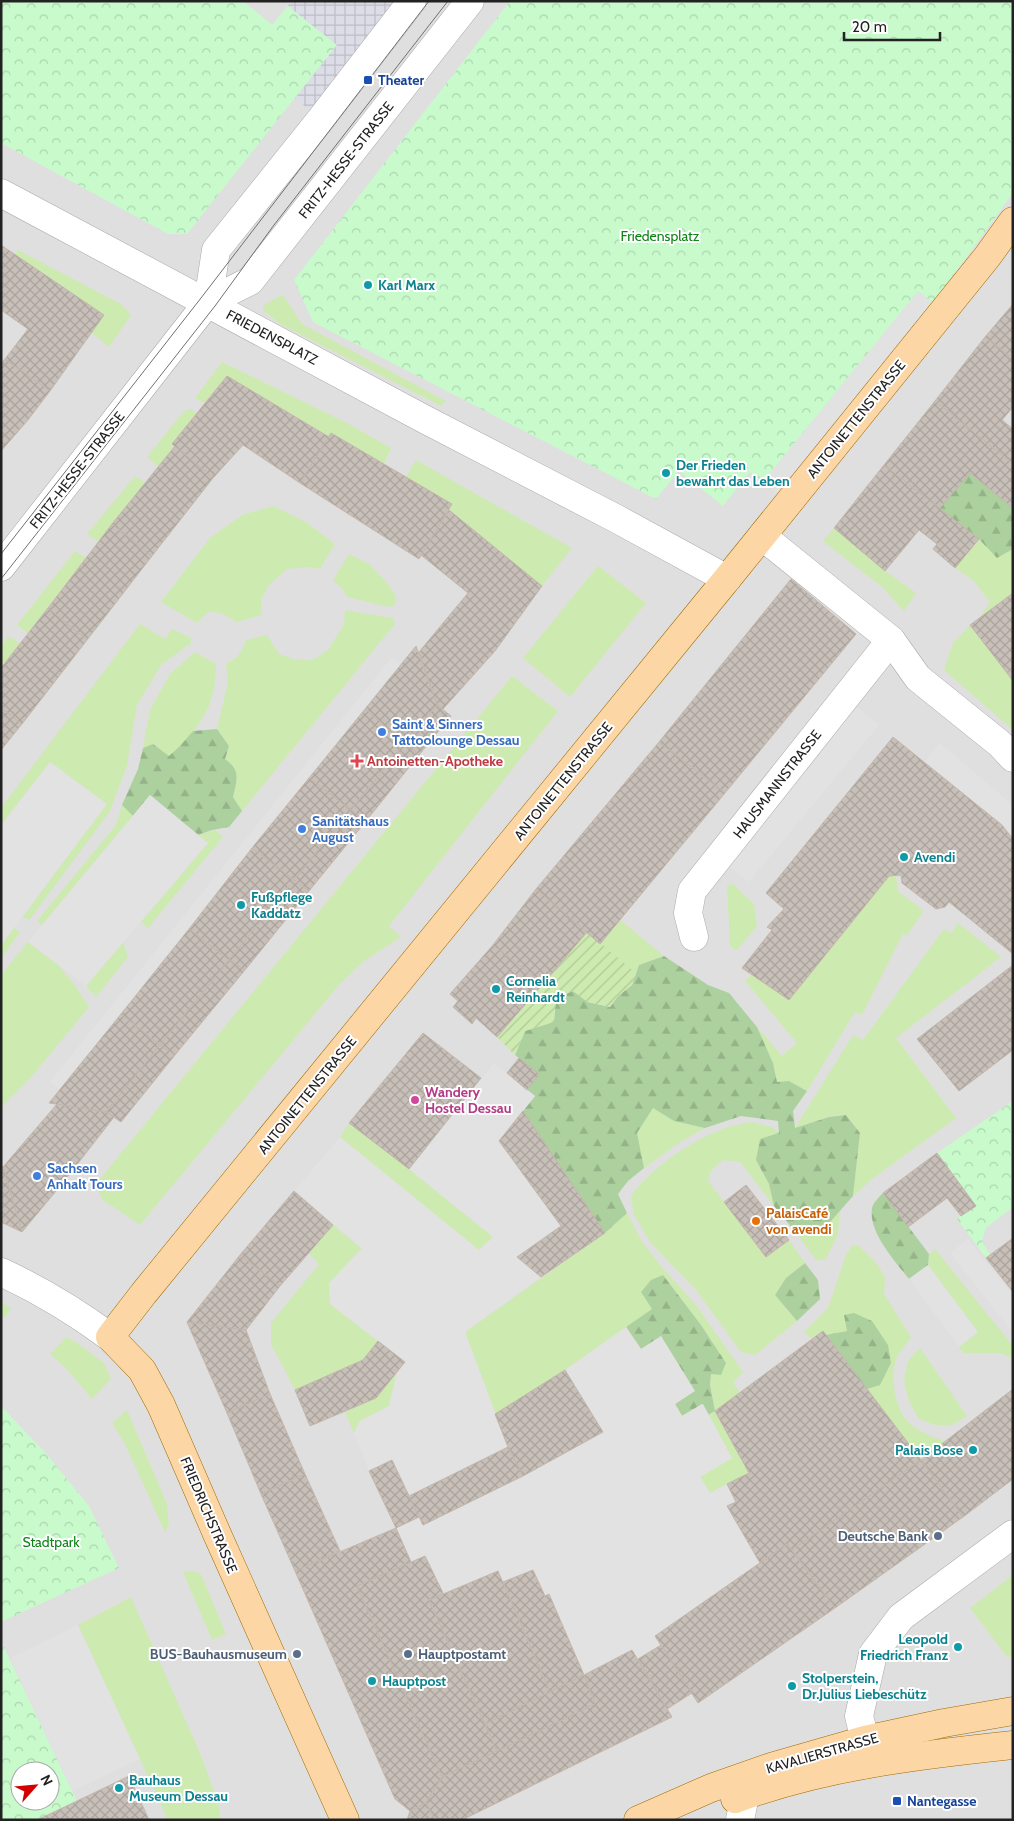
<svg xmlns="http://www.w3.org/2000/svg" width="1014" height="1821" viewBox="0 0 1014 1821" font-family="Cabin,sans-serif">
<style>
.residential{fill:#e0dfdf;fill-rule:evenodd}
.grass{fill:#cdebb0}
.forest{fill:url(#forest-firs)}
.park{fill:url(#park-crowns);fill-rule:evenodd}
.garden{fill:url(#garden-furrows)}
.parking{fill:#e2e2e2}
.plaza{fill:url(#plaza-grid)}
.building{fill:url(#building-cross-hatch);stroke:#c4b6ab}
.lines{fill:none;stroke-linecap:round;stroke-linejoin:round}
.minor-casing{stroke:#a9a9a9;stroke-width:29}
.major-casing{stroke:#a06b00;stroke-width:29}
.minor{stroke:#fff;stroke-width:28}
.major{stroke:#fcd6a4;stroke-width:28}
.tram{stroke:#707070;stroke-width:1}
.transit-dot{fill:#1a4fb4;stroke:#fff;stroke-width:2}
.culture-dot{fill:#0f9aa8;stroke:#fff;stroke-width:2}
.shop-dot{fill:#3f7fe0;stroke:#fff;stroke-width:2}
.health-dot{fill:#e0444e;stroke:#fff;stroke-width:2}
.hotel-dot{fill:#d1479c;stroke:#fff;stroke-width:2}
.food-dot{fill:#e8710a;stroke:#fff;stroke-width:2}
.service-dot{fill:#5c6f8a;stroke:#fff;stroke-width:2}
.labels{text-anchor:middle;stroke-width:4;stroke-linejoin:round;paint-order:stroke}
.transit-label{font-size:14px;font-weight:bold;fill:#164399;stroke:#fff;text-anchor:start}
.street-label{font-size:14px;fill:#222;stroke:#fff}
.park-label{font-size:14px;fill:#0c8416;stroke:#fff}
.culture-label{font-size:14px;font-weight:bold;fill:#0d838f;stroke:#fff;text-anchor:start}
.shop-label{font-size:14px;font-weight:bold;fill:#366cbe;stroke:#fff;text-anchor:start}
.health-label{font-size:14px;font-weight:bold;fill:#be3a42;stroke:#fff;text-anchor:start}
.hotel-label{font-size:14px;font-weight:bold;fill:#b23c85;stroke:#fff;text-anchor:start}
.food-label{font-size:14px;font-weight:bold;fill:#c56008;stroke:#fff;text-anchor:start}
.service-label{font-size:14px;font-weight:bold;fill:#4e5e75;stroke:#fff;text-anchor:end}
</style>
<defs>
<pattern id="forest-firs" width="22" height="20" patternUnits="userSpaceOnUse" patternTransform="scale(1.25)"><rect width="22" height="20" fill="#add19e"/><path d="M5 1l3.5 6h-7zM16 11l3.5 6h-7z" fill="#95b388"/></pattern>
<pattern id="park-crowns" width="20" height="18" patternUnits="userSpaceOnUse" patternTransform="scale(1.25)"><rect width="20" height="18" fill="#c8facc"/><path d="M2 6a3 3 0 1 1 6 0M12 15a3 3 0 1 1 6 0" fill="none" stroke="#acd6af"/></pattern>
<pattern id="garden-furrows" width="10" height="10" patternUnits="userSpaceOnUse" patternTransform="scale(1.25)"><rect width="10" height="10" fill="#cdebb0"/><path d="M-1 1l2-2M0 10L10 0M9 11l2-2" fill="none" stroke="#b0c997"/></pattern>
<pattern id="plaza-grid" width="8" height="8" patternUnits="userSpaceOnUse" patternTransform="scale(1.25)"><rect width="8" height="8" fill="#dddde8"/><path d="M0 4h8M4 0v8" fill="none" stroke="#bdbdc7"/></pattern>
<pattern id="building-cross-hatch" width="8" height="8" patternUnits="userSpaceOnUse" patternTransform="scale(1.25)"><rect width="8" height="8" fill="#c7bfb8"/><path d="M0 0l8 8M0 8l8-8" fill="none" stroke="#aba49e"/></pattern>
</defs>
<rect width="100%" height="100%" fill="#f2efe9"/>
<path class="residential" d="M1,1H1013V1820H1ZM20,1771H50V1801H20Z"/>
<g class="grass">
<polygon points="18,250 121,304 131,315 109,347 92,333 104,315 15,254"/>
<polygon points="283,295 302,324 446,401 441,406 280,324 263,310 263,306 272,300"/>
<polygon points="222,362 349,424 391,448 384,464 329,437 227,376 204,403 195,398"/>
<polygon points="190,409 197,413 173,443 175,446 159,467 147,457 184,411"/>
<polygon points="416,460 572,548 542,586 449,510 452,504 406,477"/>
<polygon points="135,476 146,483 99,542 87,534"/>
<polygon points="273,506 306,522 335,544 320,569 310,567 287,569 269,585 261,599 261,615 237,622 221,613 208,612 197,623 161,602 210,538 242,515"/>
<polygon points="834,528 885,571 916,593 904,611 882,587 823,541"/>
<polygon points="979,539 997,557 1013,549 1013,593 979,619 990,602 973,580 955,568"/>
<polygon points="75,551 86,558 28,633 17,625"/>
<polygon points="349,554 369,564 388,584 396,596 395,605 388,607 347,597 342,588 333,580"/>
<polygon points="598,566 646,603 570,697 523,658"/>
<path d="M345,610L393,618L395,624L242,811L233,797C237,780 241,770 225,759L229,746L217,729L228,682L226,664C238,658 242,652 246,640L267,635L279,654L293,659L313,660L328,650L344,624Z"/>
<polygon points="140,624 165,639 172,629 191,638 191,643 161,665 137,705 127,765 110,811 30,919 22,918 106,804 50,762 1,825 1,808"/>
<polygon points="970,625 1013,681 1013,730 944,670 953,643"/>
<polygon points="9,636 20,644 1,668 1,646"/>
<path d="M195,652L216,664C216,707 200,728 169,757L153,744L143,748L150,710L170,674Z"/>
<polygon points="512,676 558,711 389,926 401,937 364,961 338,986 140,1225 103,1200 95,1185"/>
<polygon points="122,805 133,816 42,925 37,921 116,825"/>
<polygon points="215,830 223,837 148,928 141,922 208,843 198,835"/>
<polygon points="896,875 898,891 924,911 907,935 903,934 862,1015 855,1012 807,1091 789,1081 777,1082 773,1063 757,1027 782,1056 797,1043 745,981 752,974 789,1000 889,876"/>
<polygon points="733,884 754,904 757,926 736,951 730,945 727,885"/>
<polygon points="620,920 664,956 639,965 636,973 600,944"/>
<polygon points="958,923 1001,957 896,1038 956,1118 872,1179 853,1196 860,1133 847,1115 829,1117 795,1128 853,1035 863,1040 944,929 951,933"/>
<polygon points="14,928 20,932 1,959 1,945"/>
<polygon points="28,942 57,964 74,984 89,1007 33,1075 4,1105 1,1105 1,979 5,970"/>
<polygon points="123,942 128,957 96,997 86,986"/>
<polygon points="653,1108 674,1121 705,1128 679,1143 644,1168 637,1133"/>
<path d="M752,1122L772,1127L779,1133L756,1160L769,1184L774,1206L740,1162L723,1160L711,1171L708,1181L766,1257L789,1240L805,1263L786,1278L775,1295L797,1321L755,1355L741,1352L696,1290L650,1242L634,1215L631,1196C652,1167 692,1140 725,1128C734,1125 743,1124 752,1122Z"/>
<polygon points="349,1123 409,1169 493,1237 478,1250 340,1137"/>
<polygon points="840,1212 838,1234 826,1259 817,1261 797,1234 815,1225 825,1228"/>
<polygon points="627,1213 641,1240 660,1265 696,1305 743,1372 733,1382 740,1393 749,1473 710,1493 700,1477 732,1458 708,1415 715,1411 710,1385 711,1374 726,1363 701,1325 663,1275 652,1309 565,1370 495,1414 465,1332 605,1233"/>
<polygon points="333,1225 362,1249 330,1304 378,1341 363,1360 295,1390 271,1344 271,1323 319,1264 309,1253"/>
<path d="M852,1245H858L876,1263L885,1277L884,1294L911,1337C907,1343 901,1350 897,1357C889,1374 895,1407 907,1421C917,1431 931,1437 945,1441L921,1460L867,1389L847,1331L826,1335L823,1331L812,1339L804,1332L828,1308L846,1255Z"/>
<polygon points="935,1249 1013,1346 1013,1358 999,1353 964,1353 959,1347 978,1332 928,1265 929,1254"/>
<polygon points="1,1302 11,1308 5,1318 1,1315"/>
<polygon points="66,1337 76,1342 104,1363 111,1379 92,1399 65,1367 50,1354"/>
<polygon points="920,1348 967,1416 950,1426 935,1425 919,1419 909,1402 904,1380 908,1361"/>
<polygon points="397,1372 389,1406 360,1421 354,1433 345,1412 376,1398"/>
<polygon points="127,1410 167,1504 169,1524 165,1532 124,1442 112,1423"/>
<polygon points="192,1571 201,1574 226,1634 212,1640 183,1572"/>
<polygon points="1013,1575 1013,1656 1007,1657 970,1608"/>
<polygon points="131,1597 200,1753 218,1802 221,1820 168,1820 78,1625"/>
</g>
<g class="forest">
<polygon points="970,473 1013,508 1013,549 997,558 979,539 939,509"/>
<path d="M217,729L229,746L225,759C241,770 237,780 233,797L242,811L229,827L212,830L198,835L150,795L133,816L122,805L138,769L143,748L153,744L169,756L180,746L193,731Z"/>
<polygon points="664,956 708,985 729,993 757,1027 773,1063 777,1082 789,1081 807,1091 793,1111 795,1128 829,1117 846,1115 860,1133 853,1196 825,1228 815,1225 797,1234 774,1206 769,1184 756,1160 760,1139 779,1133 778,1121 741,1116 705,1128 674,1121 653,1108 637,1133 644,1168 628,1181 618,1194 627,1213 605,1233 523,1111 535,1096 527,1090 539,1074 515,1055 525,1031 554,1021 556,998 573,991 588,1002 610,1007 618,996 632,985 639,965"/>
<path d="M883,1193L929,1254L928,1265L909,1279C895,1261 868,1232 872,1208C873,1203 879,1197 883,1193Z"/>
<polygon points="805,1263 818,1280 820,1299 797,1321 775,1295 786,1278"/>
<polygon points="663,1275 701,1325 726,1363 721,1375 711,1374 710,1385 715,1411 708,1415 702,1404 682,1416 675,1404 694,1391 661,1337 641,1349 626,1327 652,1309 641,1292 651,1280"/>
<polygon points="854,1313 872,1321 888,1345 891,1363 880,1385 867,1389 826,1335 847,1331 844,1315"/>
</g>
<g class="park">
<polygon points="1,1 243,1 272,25 288,6 337,45 187,234 168,234 1,143"/>
<polygon points="510,1 1013,1 1013,193 933,303 918,292 763,482 750,472 723,506 679,471 656,499 313,322 294,280"/>
<polygon points="1013,1101 1013,1207 986,1228 982,1241 990,1255 986,1258 957,1219 975,1205 937,1153"/>
<polygon points="1,1406 49,1457 89,1506 119,1568 1,1622"/>
<path d="M1,1641L77,1801L37,1820H1ZM20,1771H50V1801H20Z"/>
</g>
<polygon class="garden" points="587,932 636,973 632,985 618,996 610,1007 588,1002 573,991 556,998 554,1022 525,1031 515,1055 497,1037"/>
<g class="parking">
<polygon points="918,291 933,303 777,494 763,482"/>
<polygon points="392,657 401,664 60,1090 50,1082"/>
<polygon points="856,706 879,725 749,882 727,865"/>
<polygon points="940,743 1013,805 1013,839 1002,825 924,762"/>
<polygon points="50,762 107,804 1,945 1,825"/>
<polygon points="150,795 208,843 86,986 28,942"/>
<polygon points="494,1063 535,1096 499,1141 561,1226 517,1257 541,1277 465,1332 508,1447 409,1496 392,1460 369,1471 354,1433 360,1421 389,1406 397,1372 405,1362 330,1304 329,1283 362,1248 294,1191 340,1137 479,1250 493,1237 409,1169"/>
<polygon points="968,1239 1013,1295 1013,1333 950,1253"/>
<polygon points="928,1265 978,1332 959,1347 909,1279"/>
<polygon points="626,1327 641,1349 661,1336 695,1391 675,1404 682,1416 703,1404 732,1458 700,1477 710,1493 727,1484 736,1502 727,1506 760,1563 655,1636 661,1645 638,1659 632,1650 584,1675 549,1595 545,1596 533,1570 503,1582 498,1572 444,1595 426,1556 411,1562 396,1528 419,1517 423,1525 523,1476 565,1370"/>
<polygon points="78,1625 140,1759 72,1791 10,1658"/>
</g>
<polygon class="plaza" points="291,1 412,1 321,119 295,98 337,45 288,6"/>
<g class="building">
<polygon points="1,245 104,315 50,391 5,359 28,329 1,310"/>
<polygon points="1013,304 1013,359 985,337"/>
<polygon points="985,337 1013,359 1013,407 1002,420 1013,429 1013,464 935,401"/>
<polygon points="5,359 50,391 28,420 1,451 1,364"/>
<polygon points="227,376 329,437 300,483 243,445 213,478 172,444"/>
<polygon points="935,401 1013,464 1013,508 970,473 939,509 884,465"/>
<polygon points="331,433 452,504 419,559 300,483"/>
<polygon points="175,446 213,478 152,556 112,524"/>
<polygon points="884,465 979,539 955,568 933,549 937,544 919,530 885,571 834,528"/>
<polygon points="449,510 542,586 495,651 443,709 437,705 419,652 468,593 421,555"/>
<polygon points="112,524 152,556 87,640 48,608"/>
<polygon points="791,579 856,634 725,793 659,742"/>
<polygon points="1013,593 1013,669 1007,673 970,625"/>
<polygon points="48,608 87,640 22,724 1,708 1,668"/>
<polygon points="416,646 437,705 405,743 365,709"/>
<polygon points="1013,669 1013,681 1007,673"/>
<polygon points="437,705 451,716 419,755 405,743"/>
<polygon points="1,708 22,724 1,750"/>
<polygon points="365,709 405,743 351,810 309,778"/>
<polygon points="893,737 1002,825 1013,839 1013,954 949,902 945,907 936,909 902,883 901,875 889,876 789,1000 742,968 772,930 767,927 784,909 766,893"/>
<polygon points="659,742 725,793 600,944 536,889"/>
<polygon points="405,743 419,755 366,821 351,810"/>
<polygon points="309,778 351,810 294,880 252,848"/>
<polygon points="351,810 366,821 309,891 294,880"/>
<polygon points="252,848 294,880 229,960 189,929"/>
<polygon points="294,880 309,891 245,970 229,960"/>
<polygon points="536,889 587,932 543,984 493,945"/>
<polygon points="189,929 229,960 160,1045 121,1014"/>
<polygon points="493,945 543,984 497,1037 476,1018 472,1024 453,1007 458,1001 450,994"/>
<polygon points="229,960 245,970 175,1055 160,1045"/>
<polygon points="1013,965 1013,1050 959,1091 917,1039"/>
<polygon points="121,1014 160,1045 106,1112 49,1103"/>
<polygon points="423,1033 481,1078 409,1169 349,1123"/>
<polygon points="160,1045 175,1055 121,1122 106,1112"/>
<polygon points="519,1058 539,1074 527,1090 507,1073"/>
<polygon points="57,1104 106,1112 114,1117 61,1185 22,1232 3,1167"/>
<polygon points="523,1111 605,1233 541,1277 517,1257 561,1226 499,1141"/>
<polygon points="937,1153 976,1206 961,1216 947,1198 908,1227 883,1193"/>
<polygon points="1,1166 3,1167 22,1232 1,1222"/>
<polygon points="746,1185 789,1240 766,1257 724,1202"/>
<polygon points="294,1191 333,1225 280,1286 240,1255"/>
<polygon points="1013,1238 1013,1292 986,1258"/>
<polygon points="240,1255 280,1286 246,1330 187,1322"/>
<polygon points="187,1322 246,1330 270,1394 227,1413"/>
<polygon points="823,1331 921,1460 807,1541 792,1550 787,1544 760,1563 727,1506 736,1502 727,1484 749,1473 715,1411"/>
<polygon points="378,1341 405,1362 376,1398 310,1426 295,1390 363,1360"/>
<polygon points="565,1370 603,1432 523,1476 508,1447 495,1414"/>
<polygon points="1013,1389 1013,1479 963,1517 921,1460"/>
<polygon points="270,1394 305,1474 261,1494 227,1413"/>
<polygon points="508,1447 523,1476 423,1525 409,1496"/>
<polygon points="392,1460 419,1517 396,1528 369,1471"/>
<polygon points="921,1460 963,1517 835,1608 792,1550"/>
<polygon points="305,1474 340,1551 295,1571 261,1494"/>
<polygon points="396,1528 411,1562 357,1586 442,1777 426,1803 410,1811 395,1799 295,1571"/>
<polygon points="787,1544 835,1608 698,1703 655,1636"/>
<polygon points="425,1556 444,1595 429,1600 497,1751 442,1777 357,1586"/>
<polygon points="533,1570 545,1596 549,1594 584,1675 550,1692 503,1582"/>
<polygon points="498,1571 550,1692 485,1724 429,1600"/>
<polygon points="661,1645 692,1693 667,1709 638,1659"/>
<polygon points="632,1650 672,1717 462,1820 435,1820 426,1803 442,1777 595,1704 584,1675"/>
<polygon points="584,1675 595,1704 497,1751 485,1724"/>
<polygon points="129,1776 149,1820 37,1820 77,1801"/>
<polygon points="426,1803 435,1820 407,1820 410,1811"/>
</g>
<g class="lines">
<g class="minor-casing">
<g id="minor">
<polyline points="1,193 426,420 617,519 727,579"/>
<polyline points="208,302 216,250 321,119 412,1"/>
<polyline points="762,536 891,640 918,678 1000,744 1013,758"/>
<polyline points="1,567 208,302 250,281 470,1"/>
<polyline points="694,937 688,913 692,891 891,640"/>
<path d="M1,1272C40,1290 76,1312 110,1337"/>
<polyline points="865,1740 859,1716 873,1654 901,1617 1013,1534"/>
<polyline points="740,1820 745,1795"/>
</g>
</g>
<g class="major-casing">
<g id="major">
<path d="M735,1799C824,1766 919,1755 1013,1745"/>
<polyline points="345,1820 217,1534 161,1405 142,1370 110,1337 144,1293 727,579 987,257 1013,221"/>
<polyline points="638,1820 711,1788 771,1767 865,1740 944,1723 1013,1711"/>
</g>
</g>
<use href="#minor" class="minor"/>
<use href="#major" class="major"/>
<g class="tram">
<polyline points="1,554 201,298 429,1"/>
<polyline points="1,579 215,306 274,225 448,1"/>
</g>
</g>
<g class="transit-dot">
<rect x="363" y="75" width="10" height="10" rx="2.5"/>
<rect x="892" y="1796" width="10" height="10" rx="2.5"/>
</g>
<g class="culture-dot">
<circle cx="368" cy="285" r="5"/>
<circle cx="666" cy="473" r="5"/>
<circle cx="904" cy="857" r="5"/>
<circle cx="241" cy="905" r="5"/>
<circle cx="496" cy="989" r="5"/>
<circle cx="973" cy="1450" r="5"/>
<circle cx="958" cy="1647" r="5"/>
<circle cx="372" cy="1681" r="5"/>
<circle cx="792" cy="1686" r="5"/>
<circle cx="119" cy="1788" r="5"/>
</g>
<g class="shop-dot">
<circle cx="382" cy="732" r="5"/>
<circle cx="302" cy="829" r="5"/>
<circle cx="37" cy="1176" r="5"/>
</g>
<path class="health-dot" d="M354.5 753.5h5v5h5v5h-5v5h-5v-5h-5v-5h5z"/>
<circle class="hotel-dot" cx="415" cy="1100" r="5"/>
<circle class="food-dot" cx="756" cy="1221" r="5"/>
<g class="service-dot">
<circle cx="938" cy="1536" r="5"/>
<circle cx="297" cy="1654" r="5"/>
<circle cx="408" cy="1654" r="5"/>
</g>
<g class="labels">
<g class="transit-label">
<text x="378" y="85">Theater</text>
<text x="907" y="1806">Nantegasse</text>
</g>
<g class="street-label">
<text transform="translate(346 160) rotate(-52)" y="5">FRITZ-HESSE-STRASSE</text>
<text transform="translate(272 337) rotate(28)" y="5">FRIEDENSPLATZ</text>
<text transform="translate(856 419) rotate(-51)" y="5">ANTOINETTENSTRASSE</text>
<text transform="translate(77 470) rotate(-52)" y="5">FRITZ-HESSE-STRASSE</text>
<text transform="translate(563 781) rotate(-51)" y="5">ANTOINETTENSTRASSE</text>
<text transform="translate(777 784) rotate(-52)" y="5">HAUSMANNSTRASSE</text>
<text transform="translate(307 1095) rotate(-51)" y="5">ANTOINETTENSTRASSE</text>
<text transform="translate(209 1515) rotate(67)" y="5">FRIEDRICHSTRASSE</text>
<text transform="translate(822 1753) rotate(-16)" y="5">KAVALIERSTRASSE</text>
</g>
<g class="park-label">
<text x="660" y="241">Friedensplatz</text>
<text x="51" y="1547">Stadtpark</text>
</g>
<g class="culture-label">
<text x="378" y="290">Karl Marx</text>
<text x="676" y="470">Der Frieden<tspan x="676" dy="16">bewahrt das Leben</tspan></text>
<text x="914" y="862">Avendi</text>
<text x="251" y="902">Fußpflege<tspan x="251" dy="16">Kaddatz</tspan></text>
<text x="506" y="986">Cornelia<tspan x="506" dy="16">Reinhardt</tspan></text>
<text x="963" y="1455" text-anchor="end">Palais Bose</text>
<text x="948" y="1644" text-anchor="end">Leopold<tspan x="948" dy="16">Friedrich Franz</tspan></text>
<text x="802" y="1683">Stolperstein,<tspan x="802" dy="16">Dr.Julius Liebeschütz</tspan></text>
<text x="382" y="1686">Hauptpost</text>
<text x="129" y="1785">Bauhaus<tspan x="129" dy="16">Museum Dessau</tspan></text>
</g>
<g class="shop-label">
<text x="392" y="729">Saint &amp; Sinners<tspan x="392" dy="16">Tattoolounge Dessau</tspan></text>
<text x="312" y="826">Sanitätshaus<tspan x="312" dy="16">August</tspan></text>
<text x="47" y="1173">Sachsen<tspan x="47" dy="16">Anhalt Tours</tspan></text>
</g>
<g class="health-label">
<text x="367" y="766">Antoinetten-Apotheke</text>
</g>
<g class="hotel-label">
<text x="425" y="1097">Wandery<tspan x="425" dy="16">Hostel Dessau</tspan></text>
</g>
<g class="food-label">
<text x="766" y="1218">PalaisCafé<tspan x="766" dy="16">von avendi</tspan></text>
</g>
<g class="service-label">
<text x="928" y="1541">Deutsche Bank</text>
<text x="287" y="1659">BUS-Bauhausmuseum</text>
<text x="418" y="1659" text-anchor="start">Hauptpostamt</text>
</g>
</g>
<rect width="1014" height="1821" fill="none" stroke="#222222" stroke-width="5"/>
<g transform="translate(35 1786) rotate(63)"><circle r="24" fill="#ffffff" stroke="#a7a7a7"/>
<path d="M0-4L9 19L0 12L-9 19Z" fill="#d40000"/>
<text y="-8" font-size="14" font-weight="bold" text-anchor="middle" fill="#222222">N</text>
</g>
<path d="M844 32v8h96v-8" fill="none" stroke="#222222" stroke-width="2.5"/>
<text x="852" y="32" font-size="15" fill="#222222" stroke="#ffffff" stroke-width="4" paint-order="stroke">20 m</text>
</svg>
